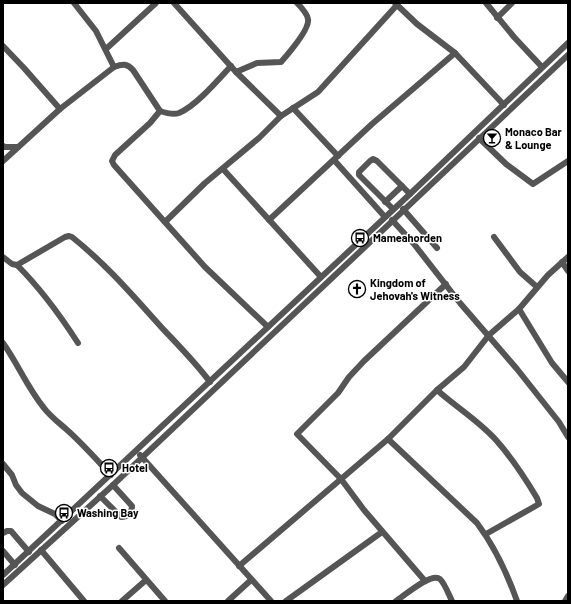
<svg xmlns="http://www.w3.org/2000/svg" width="571" height="604" viewBox="0 0 571 604" font-family="Barlow,sans-serif">
<style>
.building{fill:#c4c4c4;stroke:#999}
.lines{fill:none;stroke-linecap:round;stroke-linejoin:round}
.minor{stroke:#555;stroke-width:6}
.labels{text-anchor:middle;stroke-width:3;stroke-linejoin:round;paint-order:stroke}
.poi-label{font-size:11px;font-weight:bold;fill:#000;stroke:#fff;text-anchor:start}
</style>
<rect width="100%" height="100%" fill="#fff"/>
<polygon class="building" points="493,131 498,138 492,144 486,137"/>
<g class="lines">
<g class="minor">
<polyline points="74,3 96,31 114,67"/>
<polyline points="174,3 236,72 281,116"/>
<polyline points="395,3 417,24 455,53 504,105"/>
<polyline points="486,3 514,37 542,67"/>
<polyline points="497,18 512,3"/>
<polyline points="3,46 24,68 60,109"/>
<polyline points="106,49 156,3"/>
<path d="M236,72L257,63L281,62C288,54 310,29 308,19C307,13 301,7 297,3"/>
<polyline points="293,108 338,156"/>
<path d="M160,111C166,113 173,115 179,113C196,106 218,80 231,66"/>
<polyline points="479,138 506,164 533,184 568,161"/>
<polyline points="3,146 5,147 18,147"/>
<polyline points="334,160 385,217"/>
<path d="M3,161L60,109L114,67C122,64 127,63 133,70L160,111L150,123L115,155L112,161L114,165L205,267L268,327"/>
<polyline points="223,169 321,277"/>
<polyline points="385,202 402,186"/>
<polyline points="393,209 359,175 359,172 370,161 373,159 377,161 410,194"/>
<polyline points="403,209 437,248"/>
<polyline points="269,220 372,124 455,53"/>
<polyline points="392,220 414,244 460,303 517,369 559,422 568,437"/>
<polyline points="165,222 205,183 259,138 281,116 318,92 397,5"/>
<polyline points="494,237 520,272 537,287"/>
<path d="M3,257L12,264L17,265C41,289 60,315 78,343"/>
<polyline points="562,262 568,271"/>
<path d="M17,265L65,237L69,236L72,237C106,264 134,297 163,329C179,346 196,363 210,382"/>
<polyline points="519,309 552,363 568,382"/>
<path d="M3,343C18,364 27,387 44,408C50,416 58,422 66,429C82,443 96,459 111,475"/>
<path d="M437,390C456,407 479,421 496,440C512,458 525,478 537,498L539,504L486,534"/>
<path d="M388,439L477,523C495,547 507,573 517,601"/>
<polyline points="140,455 271,601"/>
<polyline points="3,464 12,475 16,485 22,493 38,506 55,514 62,521"/>
<path d="M100,496L121,517C128,517 132,512 132,506L113,485"/>
<polyline points="3,533 7,531 11,531 29,552"/>
<polyline points="119,548 165,601"/>
<polyline points="41,550 84,601"/>
<polyline points="3,551 15,565"/>
<polyline points="239,566 388,439 437,390 464,367 489,335 519,309 548,275 568,257"/>
<polyline points="3,575 410,194 568,43"/>
<polyline points="425,581 364,510 341,479 297,434 338,393 349,377 364,361 446,284"/>
<polyline points="3,585 113,485 568,55"/>
<polyline points="122,601 146,580"/>
<polyline points="228,601 251,580"/>
<polyline points="286,601 382,532"/>
<path d="M396,601C404,596 431,572 440,579C445,584 449,595 452,601"/>
<polyline points="565,601 568,596"/>
</g>
</g>
<defs>
<g id="bar-ring" transform="scale(0.9)"><circle r="9.5" fill="#fff" stroke="#000" stroke-width="1.5"/><path d="M-6-5H6L.8 .8V4.5H3.5V6h-7V4.5H-.8V.8Z" fill="#000"/></g>
<g id="bus-ring" transform="scale(0.9)"><circle r="9.5" fill="#fff" stroke="#000" stroke-width="1.5"/><path d="M-5-6H5V4H4V6H2V4H-2V6H-4V4H-5ZM-3.5-4V0h7V-4ZM-3.5 1.2v1.5H-2V1.2ZM2 1.2v1.5H3.5V1.2Z" fill="#000"/></g>
<g id="church-ring" transform="scale(0.9)"><circle r="9.5" fill="#fff" stroke="#000" stroke-width="1.5"/><path d="M-1.2-6h2.4v3.5h3.3v2.4h-3.3V6h-2.4V-.1h-3.3v-2.4h3.3Z" fill="#000"/></g>
</defs>
<g fill-rule="evenodd">
<use href="#bar-ring" x="492" y="138"/>
<use href="#bus-ring" x="360" y="238"/>
<use href="#church-ring" x="357" y="289"/>
<use href="#bus-ring" x="109" y="468"/>
<use href="#bus-ring" x="64" y="513"/>
</g>
<g class="labels">
<g class="poi-label">
<text x="505" y="136">Monaco Bar<tspan x="505" dy="13">&amp; Lounge</tspan></text>
<text x="373" y="242">Mameahorden</text>
<text x="370" y="287">Kingdom of<tspan x="370" dy="13">Jehovah's Witness</tspan></text>
<text x="122" y="472">Hotel</text>
<text x="77" y="517">Washing Bay</text>
</g>
</g>
<rect width="571" height="604" fill="none" stroke="#000000" stroke-width="8"/>
</svg>
